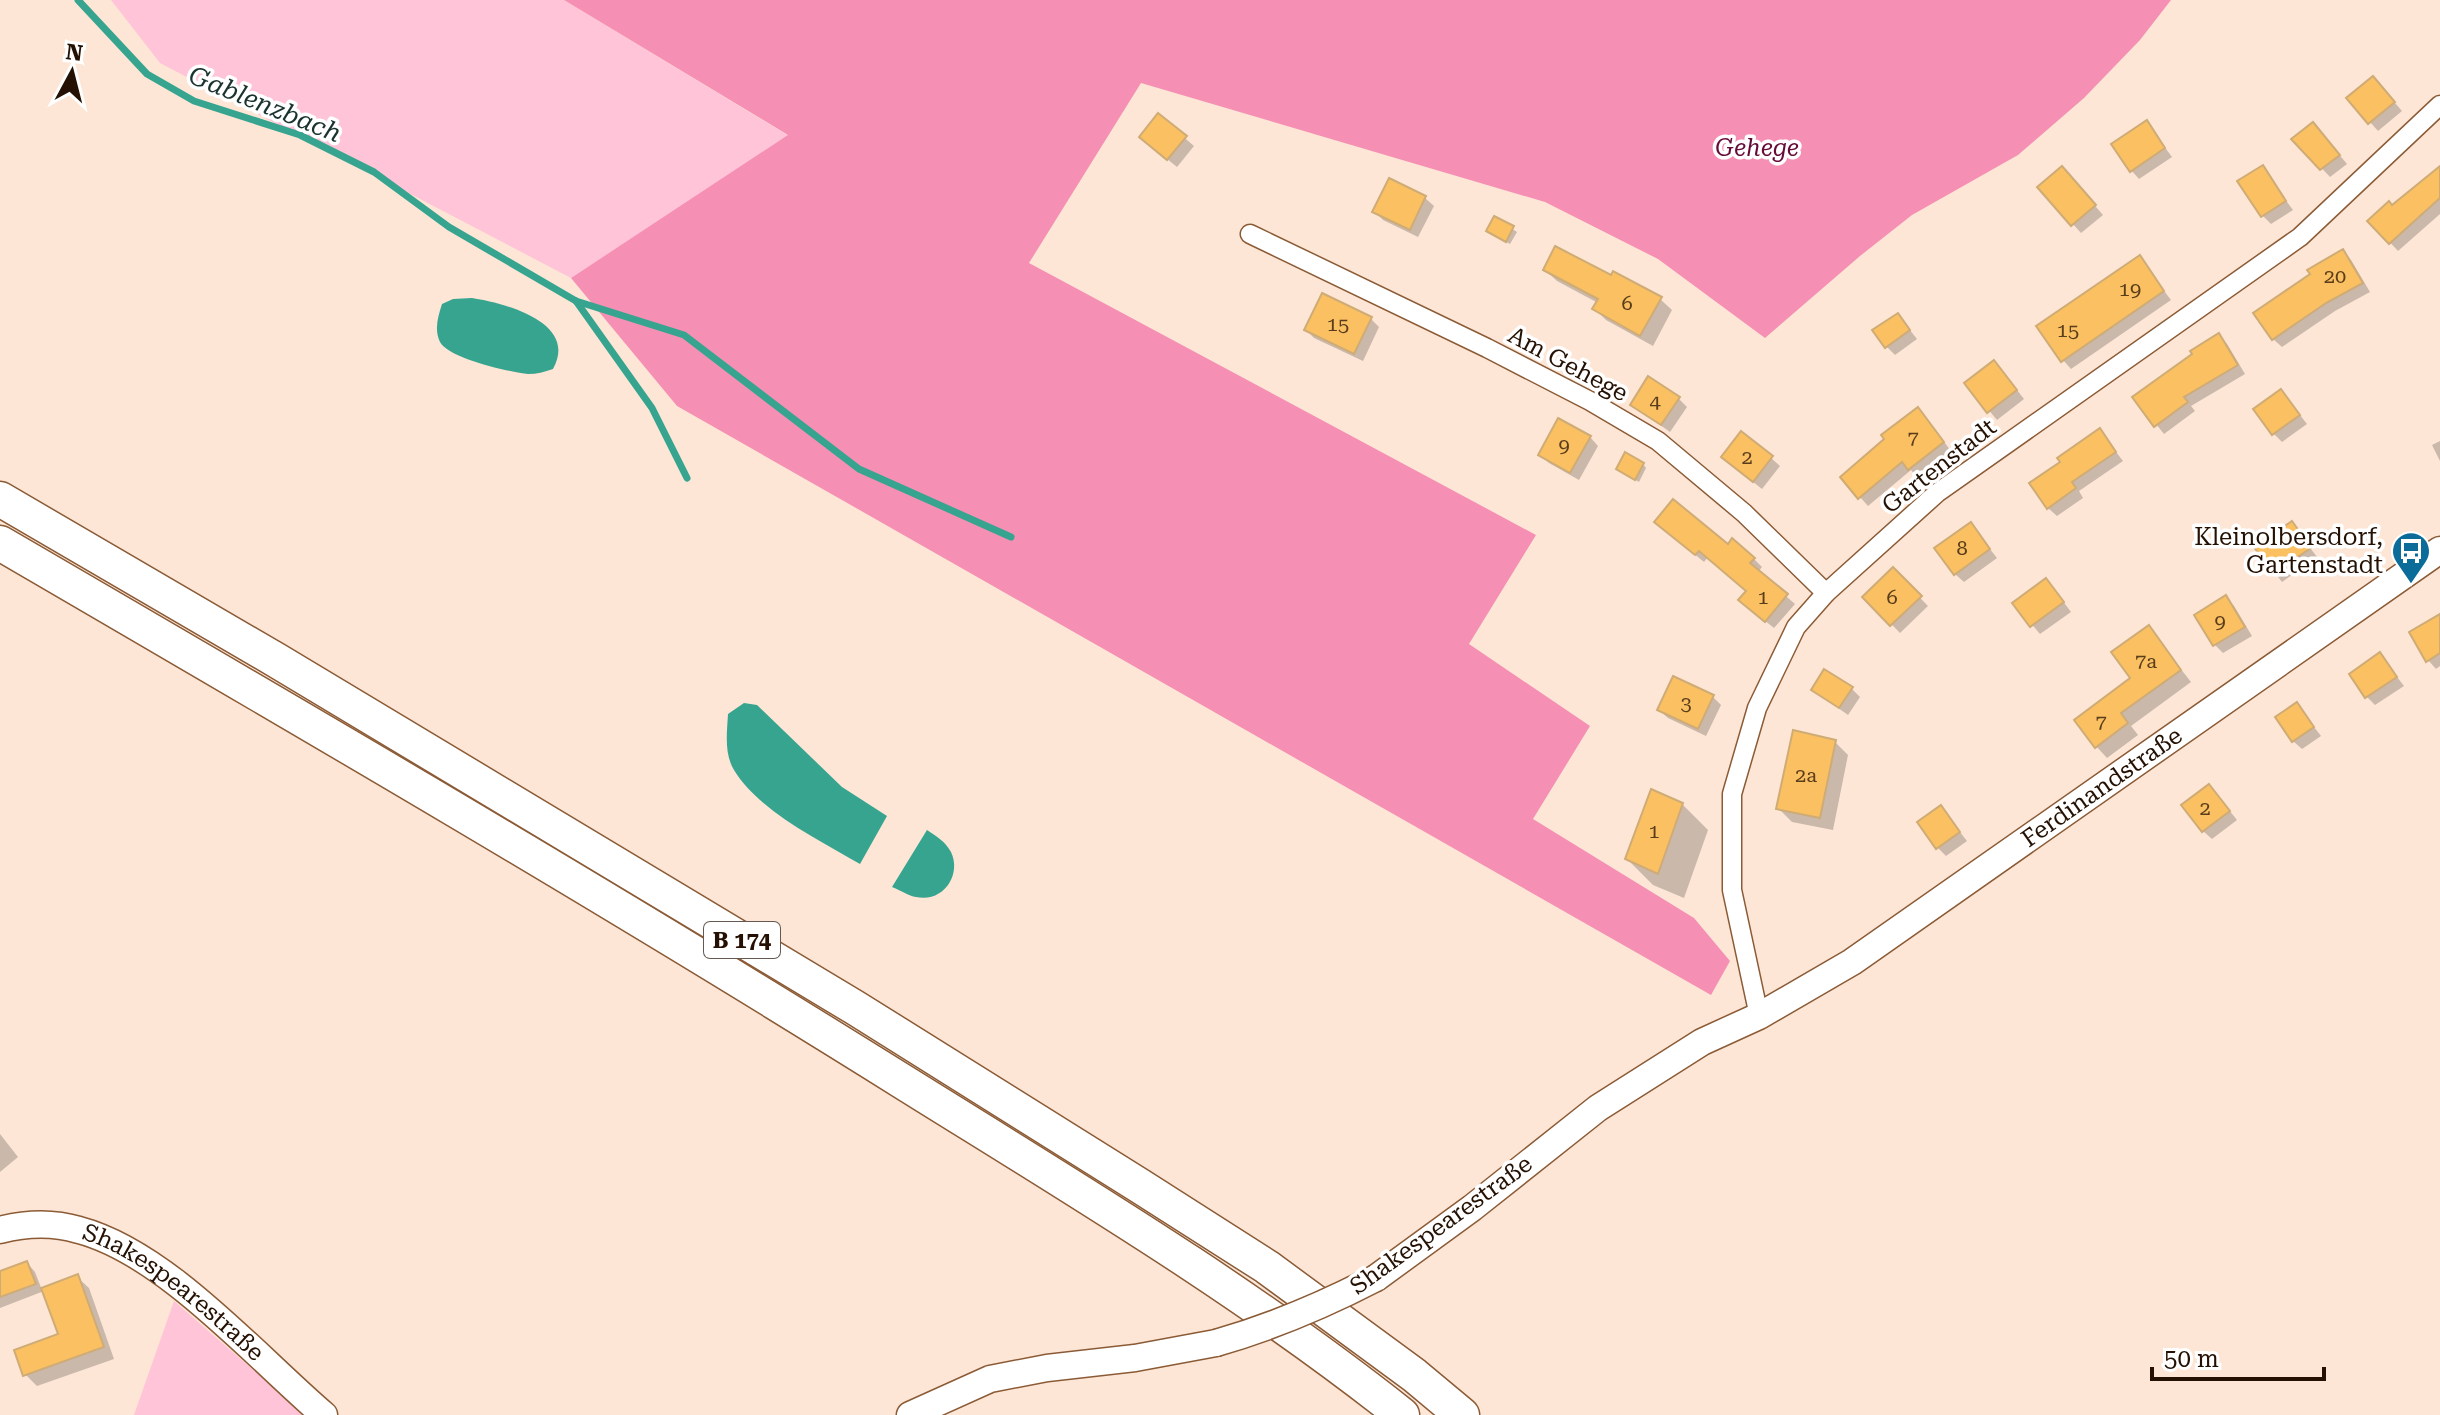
<svg xmlns="http://www.w3.org/2000/svg" width="2440" height="1415" viewBox="0 0 2440 1415" font-family="'Roboto Serif',serif">
<style>
.green{fill:#ffc4d7}
.forest{fill:#f590b4}
.water{fill:#36a48f}
.shadow{fill:#0003}
.lines{fill:none;stroke-linecap:round;stroke-linejoin:round}
.stream{stroke:#36a48f;stroke-width:7}
.building{fill:#fac062;stroke:#cfac76;stroke-width:2}
.street-casing{stroke:#8b5b36;stroke-width:21}
.secondary-casing{stroke:#8b5b36;stroke-width:29}
.highway-casing{stroke:#8b5b36;stroke-width:37}
.street{stroke:#fff;stroke-width:18}
.secondary{stroke:#fff;stroke-width:26}
.highway{stroke:#fff;stroke-width:34}
.secondary-bridge-casing{stroke:#8b5b36;stroke-width:29;stroke-linecap:butt}
.secondary-bridge{stroke:#fff;stroke-width:26}
.labels{text-anchor:middle;stroke-width:7;stroke-linejoin:round;paint-order:stroke}
.number-label{font-size:20px;fill:#5a3d1b}
.shield{fill:#fff;stroke:#66584f;stroke-width:2}
.shield-label{font-size:22px;font-weight:bold;fill:#241103}
.park-label{font-size:24px;font-style:italic;fill:#660b38;stroke:#fff}
.street-label{font-size:24px;fill:#241103;stroke:#fff}
.poi-label{font-size:24px;fill:#241103;stroke:#fff;text-anchor:end}
.water-label{font-size:26px;font-style:italic;fill:#1b332e;stroke:#fff}
</style>
<rect width="100%" height="100%" fill="#fde6d6"/>
<g class="green">
<polygon points="111,0 564,0 789,136 571,278 160,63"/>
<polygon points="174,1301 305,1415 134,1415"/>
</g>
<polygon class="forest" points="564,0 2171,0 2140,40 2084,98 2018,155 1912,215 1860,256 1765,338 1658,259 1545,202 1141,83 1029,263 1536,535 1469,644 1590,726 1533,819 1694,918 1730,961 1711,995 677,406 571,278 788,135"/>
<g class="water">
<path d="M472,298C504,303 579,322 553,369C544,372 537,374 528,374C509,372 448,358 440,342C434,329 438,317 442,304L453,299Z"/>
<path d="M744,703L757,705L842,787L887,816L860,864C819,840 759,811 734,770C724,754 727,732 728,714Z"/>
<path d="M927,830C936,836 945,841 951,852C962,875 943,903 916,897C909,896 900,890 892,887Z"/>
</g>
<g class="shadow">
<polygon points="2381,87 2402,111 2378,131 2370,122"/>
<polygon points="1159,116 1194,146 1177,167 1150,145"/>
<polygon points="2147,123 2172,157 2139,179 2131,170"/>
<polygon points="2321,133 2347,164 2330,177 2294,139"/>
<polygon points="2262,168 2293,210 2271,224 2263,216"/>
<polygon points="2440,168 2440,214 2398,251 2370,221 2392,207"/>
<polygon points="2070,177 2103,215 2081,233 2040,187"/>
<polygon points="1425,198 1434,206 1418,237 1383,220 1375,212"/>
<polygon points="1495,218 1517,232 1510,244 1492,234"/>
<polygon points="2343,251 2351,260 2370,292 2335,311 2282,347 2273,339"/>
<polygon points="2139,258 2171,300 2071,369 2063,360"/>
<polygon points="1545,270 1660,299 1672,310 1653,346 1606,320 1595,309 1598,303 1557,281"/>
<polygon points="1898,315 1917,339 1895,355 1886,346"/>
<polygon points="1371,319 1379,327 1363,361 1314,338 1306,330"/>
<polygon points="2218,336 2227,344 2245,374 2191,406 2195,411 2164,434 2135,398"/>
<polygon points="2002,371 2024,399 1997,420 1967,384"/>
<polygon points="2281,391 2307,424 2282,442 2274,434"/>
<polygon points="1678,398 1687,407 1670,432 1632,405"/>
<polygon points="1926,418 1951,451 1917,477 1911,470 1868,506 1860,497"/>
<polygon points="2100,431 2123,461 2079,491 2083,498 2057,516 2048,508 2062,462"/>
<polygon points="1590,437 1598,446 1579,480 1549,463 1540,455"/>
<polygon points="2440,441 2440,461 2432,445"/>
<polygon points="1771,458 1780,466 1762,489 1732,465"/>
<polygon points="1643,464 1646,468 1639,482 1622,472"/>
<polygon points="2292,524 2317,557 2282,582 2256,548"/>
<polygon points="1971,525 1997,558 1964,582 1955,574"/>
<polygon points="1665,530 1728,546 1754,559 1762,567 1758,572 1795,604 1774,628 1749,608 1748,591 1708,557 1704,562"/>
<polygon points="1893,570 1928,606 1900,633 1865,597"/>
<polygon points="2054,589 2071,612 2040,634 2015,604"/>
<polygon points="2226,598 2234,606 2252,636 2223,653 2215,645"/>
<polygon points="2440,616 2440,666 2436,669 2428,660"/>
<polygon points="2148,627 2191,682 2131,726 2138,735 2107,758 2096,746 2133,679"/>
<polygon points="2380,655 2404,686 2375,705 2367,697"/>
<polygon points="1852,689 1860,697 1848,715 1813,690"/>
<polygon points="1713,697 1721,705 1706,736 1668,718 1659,710"/>
<polygon points="2297,705 2321,736 2302,749 2293,741"/>
<polygon points="1835,742 1848,755 1833,830 1792,822 1778,808"/>
<polygon points="2217,795 2237,820 2212,839 2203,831"/>
<polygon points="1682,804 1708,830 1684,898 1653,885 1627,859"/>
<polygon points="1941,808 1967,841 1946,856 1938,848"/>
<polygon points="0,1134 18,1157 0,1172"/>
<polygon points="27,1263 35,1272 42,1290 77,1277 89,1288 114,1359 37,1386 25,1374 60,1336 44,1291 0,1308 0,1273"/>
</g>
<g class="lines">
<g class="stream">
<polyline points="78,0 147,74 194,101 300,135 374,172 449,227 576,301 684,335 859,469 1011,537"/>
<polyline points="576,301 652,408 687,478"/>
</g>
</g>
<g class="building">
<polygon points="2373,76 2395,102 2368,124 2346,98"/>
<polygon points="1158,113 1187,136 1167,160 1139,137"/>
<polygon points="2147,120 2165,148 2130,172 2111,144"/>
<polygon points="2313,122 2340,155 2320,170 2291,139"/>
<polygon points="2263,165 2286,201 2261,217 2237,181"/>
<polygon points="2062,166 2096,205 2071,226 2037,187"/>
<polygon points="2440,166 2440,198 2389,244 2367,221 2389,201 2392,205"/>
<polygon points="1389,178 1426,196 1410,230 1372,212"/>
<polygon points="1494,216 1514,226 1506,242 1486,231"/>
<polygon points="1555,246 1611,275 1613,271 1662,297 1640,336 1592,309 1598,299 1543,270"/>
<polygon points="2343,249 2363,283 2326,303 2272,340 2253,313 2310,274 2307,270"/>
<polygon points="2140,255 2164,291 2061,362 2036,326"/>
<polygon points="1322,293 1372,317 1354,354 1304,330"/>
<polygon points="1898,313 1910,330 1885,348 1872,330"/>
<polygon points="2219,333 2238,365 2184,397 2188,402 2154,427 2132,397 2192,354 2190,351"/>
<polygon points="1994,360 2017,390 1987,413 1964,383"/>
<polygon points="1648,376 1680,397 1661,425 1630,405"/>
<polygon points="2281,389 2300,415 2272,435 2253,409"/>
<polygon points="1918,407 1944,442 1908,470 1902,462 1858,499 1840,477 1884,439 1881,435"/>
<polygon points="1558,418 1591,436 1570,473 1538,455"/>
<polygon points="2100,428 2116,452 2072,482 2076,488 2047,509 2029,483 2060,462 2057,458"/>
<polygon points="1741,431 1773,456 1753,482 1721,457"/>
<polygon points="1625,452 1644,463 1635,480 1616,469"/>
<polygon points="1673,499 1728,544 1732,538 1755,558 1750,563 1788,594 1765,622 1738,600 1746,591 1699,551 1695,555 1654,522"/>
<polygon points="2292,521 2311,548 2272,574 2254,547"/>
<polygon points="1971,522 1990,549 1954,575 1934,548"/>
<polygon points="1893,567 1922,596 1890,626 1862,597"/>
<polygon points="2046,578 2064,602 2030,627 2012,603"/>
<polygon points="2226,595 2245,627 2213,646 2194,615"/>
<polygon points="2440,614 2440,653 2426,662 2409,632"/>
<polygon points="2149,625 2181,670 2121,713 2128,723 2095,748 2074,720 2130,678 2111,652"/>
<polygon points="2380,652 2397,677 2365,698 2349,674"/>
<polygon points="1824,669 1853,687 1839,708 1811,690"/>
<polygon points="1673,676 1714,695 1698,729 1657,710"/>
<polygon points="2297,702 2314,727 2292,742 2275,717"/>
<polygon points="1793,730 1836,740 1820,818 1776,809"/>
<polygon points="2209,784 2230,811 2202,832 2181,805"/>
<polygon points="1651,789 1683,803 1658,874 1625,859"/>
<polygon points="1941,805 1960,832 1936,849 1917,822"/>
<polygon points="27,1261 36,1284 0,1297 0,1271"/>
<polygon points="78,1274 104,1347 23,1376 14,1350 58,1334 41,1288"/>
</g>
<g class="lines">
<g class="street-casing">
<g id="street">
<polyline points="1250,234 1487,348 1590,401 1658,441 1744,513 1826,593"/>
<polyline points="1759,1016 1732,890 1732,794 1757,708 1796,627 1826,593 1937,493 2300,237 2440,105"/>
</g>
</g>
<g class="secondary-casing">
<g id="secondary">
<path id="s1" d="M0,1230C27,1223 52,1222 79,1230C166,1253 256,1357 324,1415"/>
<path id="s2" d="M1376,1278L1472,1208L1598,1108L1702,1042L1759,1016L1852,962L2440,550"/>
<polyline points="910,1415 990,1379 1047,1368 1135,1358 1216,1343"/>
</g>
</g>
<g class="highway-casing">
<g id="highway">
<polyline points="0,499 276,660 854,1007 1140,1186 1267,1267 1414,1375 1462,1415"/>
<path d="M0,543C304,720 608,897 905,1083C1075,1189 1246,1291 1402,1415"/>
</g>
</g>
<use href="#street" class="street"/>
<use href="#secondary" class="secondary"/>
<use href="#highway" class="highway"/>
<g class="secondary-bridge-casing">
<path id="secondary-bridge" d="M1216,1343C1272,1327 1324,1305 1376,1278"/>
</g>
<use href="#secondary-bridge" class="secondary-bridge"/>
</g>
<defs>
<g id="bus-pin" transform="scale(2)"><path d="M0 17L-7.5 6A9.5 9.5 0 1 1 7.5 6Z" fill="#0b6c9a" stroke="#fff"/><path d="M-5-6H5V4H4V6H2V4H-2V6H-4V4H-5ZM-3.5-4V0h7V-4ZM-3.5 1.2v1.5H-2V1.2ZM2 1.2v1.5H3.5V1.2Z" fill="#fff"/></g>
</defs>
<g fill-rule="evenodd">
<use href="#bus-pin" x="2411" y="551"/>
</g>
<g class="labels">
<g class="number-label">
<text x="2335" y="283">20</text>
<text x="2130" y="296">19</text>
<text x="1627" y="310">6</text>
<text x="1338" y="331">15</text>
<text x="2068" y="337">15</text>
<text x="1655" y="408">4</text>
<text x="1913" y="445">7</text>
<text x="1564" y="452">9</text>
<text x="1747" y="464">2</text>
<text x="1962" y="555">8</text>
<text x="1763" y="604">1</text>
<text x="1892" y="604">6</text>
<text x="2220" y="628">9</text>
<text x="2146" y="668">7a</text>
<text x="1686" y="710">3</text>
<text x="2101" y="729">7</text>
<text x="1806" y="782">2a</text>
<text x="2205" y="815">2</text>
<text x="1654" y="838">1</text>
</g>
<rect class="shield" x="704" y="922" width="76" height="36" rx="6"/>
<g class="shield-label">
<text x="742" y="948">B 174</text>
</g>
<g class="park-label">
<text x="1757" y="156">Gehege</text>
</g>
<g class="street-label">
<text transform="translate(1568 364) rotate(28)" y="8">Am Gehege</text>
<text transform="translate(1939 466) rotate(-38)" y="8">Gartenstadt</text>
<text dy="8" stroke="none"><textPath href="#s2" startOffset="878">Ferdinandstraße</textPath></text>
<text transform="translate(1441 1225) rotate(-36)" y="8">Shakespearestraße</text>
<text dy="8" stroke="none"><textPath href="#s1" startOffset="194">Shakespearestraße</textPath></text>
</g>
<g class="poi-label">
<text x="2383" y="545">Kleinolbersdorf,<tspan x="2383" dy="28">Gartenstadt</tspan></text>
</g>
<g class="water-label">
<text transform="translate(265 104) rotate(22)" y="9">Gablenzbach</text>
</g>
</g>
<g transform="translate(72 72) rotate(7)" stroke="#ffffff" stroke-width="6" paint-order="stroke">
<path d="M0-6L14 30L0 20L-14 30Z" fill="#241103"/>
<text y="-12" font-size="22" font-weight="bold" text-anchor="middle" fill="#241103">N</text>
</g>
<path d="M2152 1367v12h172v-12" fill="none" stroke="#241103" stroke-width="4"/>
<text x="2164" y="1367" font-size="24" fill="#241103" stroke="#ffffff" stroke-width="6" paint-order="stroke">50 m</text>
</svg>
